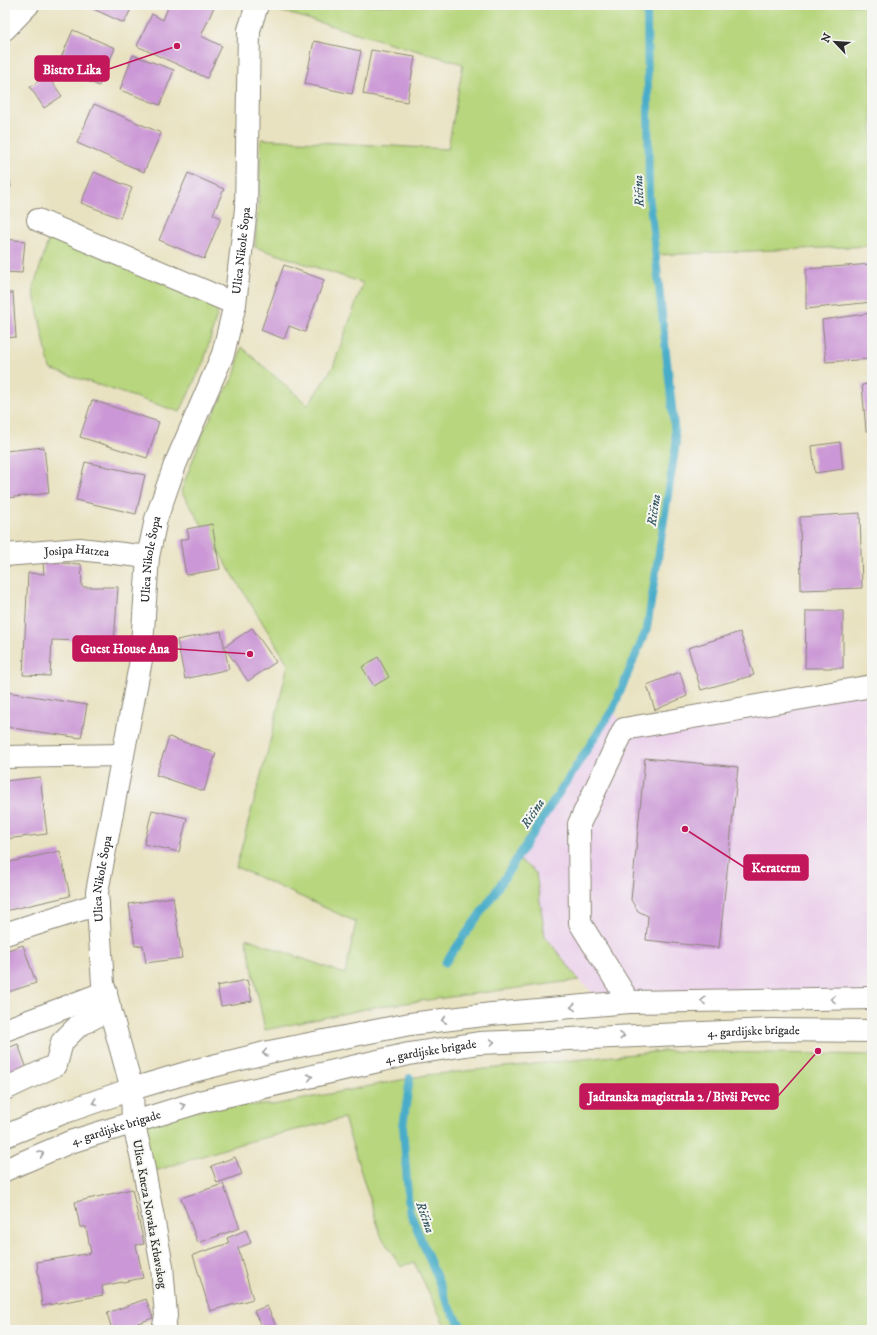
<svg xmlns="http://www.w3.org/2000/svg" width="877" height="1335" viewBox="0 0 877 1335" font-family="'IM FELL DW Pica',serif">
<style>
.built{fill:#ebd1eb}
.green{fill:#b7d67d;stroke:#718054}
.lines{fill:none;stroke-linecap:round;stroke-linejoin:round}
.stream{stroke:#4aadc9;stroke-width:8}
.building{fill:#cb97d6}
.minor-casing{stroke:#8a8676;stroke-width:24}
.major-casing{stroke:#8a8676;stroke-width:24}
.minor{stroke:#fff;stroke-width:22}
.major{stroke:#fff;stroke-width:22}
.oneway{stroke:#a0a0a0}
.labels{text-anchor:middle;stroke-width:4;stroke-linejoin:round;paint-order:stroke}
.street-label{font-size:12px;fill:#2b2b2b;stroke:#f6f6f2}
.water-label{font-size:13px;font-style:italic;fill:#365862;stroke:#f6f6f2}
.leader{fill:none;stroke:#c2185b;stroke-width:1.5}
.callout-dot{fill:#c2185b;stroke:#f6f6f2;stroke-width:1.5}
.callout{fill:#c2185b;stroke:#c2185b;stroke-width:1.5}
.callout-label{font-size:13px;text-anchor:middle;font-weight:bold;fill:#fff}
</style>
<rect width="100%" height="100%" fill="#f6f6f2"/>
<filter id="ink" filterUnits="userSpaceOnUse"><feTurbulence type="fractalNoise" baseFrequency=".025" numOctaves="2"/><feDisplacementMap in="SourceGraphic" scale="8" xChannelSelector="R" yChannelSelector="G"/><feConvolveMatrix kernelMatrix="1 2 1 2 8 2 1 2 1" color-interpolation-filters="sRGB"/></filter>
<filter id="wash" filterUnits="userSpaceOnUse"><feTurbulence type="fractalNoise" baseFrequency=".012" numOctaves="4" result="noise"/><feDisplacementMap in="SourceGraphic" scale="16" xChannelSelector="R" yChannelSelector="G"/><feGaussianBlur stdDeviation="0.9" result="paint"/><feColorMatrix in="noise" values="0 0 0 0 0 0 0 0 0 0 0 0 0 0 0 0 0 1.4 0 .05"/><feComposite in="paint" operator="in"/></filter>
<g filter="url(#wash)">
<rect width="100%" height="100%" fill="#e9e2c1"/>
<polygon class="built" points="872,686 872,999 605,1004 579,980 545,936 536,873 517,858 613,709 624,729"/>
<g class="green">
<polygon points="271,5 872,5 872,246 655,255 676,444 647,628 613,709 517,858 536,873 545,936 579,980 375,1007 265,1030 246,938 345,974 356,922 236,867 269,746 288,664 181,491 205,428 235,374 241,347 308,405 333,367 363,283 255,247 259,193 261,139 448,149 463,64 270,8"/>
<polygon points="50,235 219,307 204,361 180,412 50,369 33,289"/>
<polygon points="663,1051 872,1055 872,1330 447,1330 414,1262 401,1267 381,1236 344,1118 240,1144 145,1174 133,1122 223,1105 273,1105 426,1075"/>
</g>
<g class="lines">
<g class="stream">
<polyline points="445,963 494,894 613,709 647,628 676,444 649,194 647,5"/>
<polyline points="410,1078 403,1126 409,1210 449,1307 464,1330"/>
</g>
</g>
<g id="blocks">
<g class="building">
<polygon points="90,5 133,5 124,23 89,7"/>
<polygon points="169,5 215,5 201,36 222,46 207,78 137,46 152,14 163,20"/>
<polygon points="73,30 115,48 99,86 57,67"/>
<polygon points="314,41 361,51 352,94 305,84"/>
<polygon points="371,50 415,57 407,102 363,94"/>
<polygon points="133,55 174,70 160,105 120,90"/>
<polygon points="47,75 62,96 44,108 30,87"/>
<polygon points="94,104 161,133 144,172 77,143"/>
<polygon points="5,153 11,187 5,188"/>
<polygon points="94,172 132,188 120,218 81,203"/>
<polygon points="188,173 224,189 213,214 221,218 204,259 159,240"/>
<polygon points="5,239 25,241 22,273 5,272"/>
<polygon points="872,264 872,302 806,309 806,269"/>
<polygon points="284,265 324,280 305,332 289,326 284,339 261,330"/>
<polygon points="5,293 13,293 16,337 5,338"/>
<polygon points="872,313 872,359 826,362 822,320"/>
<polygon points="872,383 872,431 866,431 862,385"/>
<polygon points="92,400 159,422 147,458 80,437"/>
<polygon points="840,442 843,469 815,473 812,446"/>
<polygon points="44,447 49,493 7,498 5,481 5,451"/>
<polygon points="85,462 145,475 136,514 76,500"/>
<polygon points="860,513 862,588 801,590 800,517"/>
<polygon points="212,524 220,569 186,575 180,540 189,538 187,529"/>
<polygon points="43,562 81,564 82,587 118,587 114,642 52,640 50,676 23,675 28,573 44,574"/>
<polygon points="806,611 843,611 843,668 805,668"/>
<polygon points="252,628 276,662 248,681 224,647"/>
<polygon points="221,631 229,669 185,679 177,640"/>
<polygon points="740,632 754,675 701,690 688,648"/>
<polygon points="378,657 389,677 374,686 362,667"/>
<polygon points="680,672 687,696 655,710 647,685"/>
<polygon points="7,692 87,705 81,738 5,727"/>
<polygon points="169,737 216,753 204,791 156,775"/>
<polygon points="645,758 738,767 719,948 646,940 648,916 638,911 631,900"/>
<polygon points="40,777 47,834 5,839 5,781"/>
<polygon points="152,810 187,818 179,852 144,844"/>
<polygon points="60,851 70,896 5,911 5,863"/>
<polygon points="173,897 182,958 146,963 143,945 135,946 129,904"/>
<polygon points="23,945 36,983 5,993 5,951"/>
<polygon points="247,980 252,1001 221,1006 217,986"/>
<polygon points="18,1044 27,1069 5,1078 5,1049"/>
<polygon points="235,1157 242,1174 217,1183 211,1166"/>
<polygon points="223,1184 240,1228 198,1243 181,1198"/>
<polygon points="132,1189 144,1244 136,1245 143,1278 102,1286 103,1295 42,1306 37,1262 91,1253 86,1227 80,1227 75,1202"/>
<polygon points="246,1230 251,1243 238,1248 253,1299 210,1311 193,1255 229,1243 227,1238"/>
<polygon points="146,1299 153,1318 138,1323 139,1330 112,1330 107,1313"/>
<polygon points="267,1306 278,1330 263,1330 254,1311"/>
</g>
</g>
</g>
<g filter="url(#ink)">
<use href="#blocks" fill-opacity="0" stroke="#8a8676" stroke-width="1"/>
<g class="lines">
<g class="minor-casing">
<g id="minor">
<polyline points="5,29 28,5"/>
<polyline points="38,220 235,304"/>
<path id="s1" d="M5,555L80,549L148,557"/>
<polyline points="5,757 123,755"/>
<polyline points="5,934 98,904"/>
<polyline points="629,1002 580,923 579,824 624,729 872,686"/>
<polyline points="5,1030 106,992"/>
<polyline points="5,1089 56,1065 62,1042 78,1026 110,1009"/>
<path id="s2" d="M163,1330L166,1316L162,1266L141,1154L133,1122L132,1089L103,984L97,892L141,660L148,557L156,519L175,465L223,354L235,304L246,209L249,30L257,5"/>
</g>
</g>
<g class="major-casing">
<g id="major">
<polyline points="5,1136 62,1113 132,1089 193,1071 269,1052 410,1024 492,1014 629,1002 872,998"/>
<path id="s3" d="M5,1170L70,1142L199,1102L409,1054L479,1043L770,1030L872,1031"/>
</g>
</g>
<use href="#minor" class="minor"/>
<use href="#major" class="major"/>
</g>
<defs><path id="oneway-chevron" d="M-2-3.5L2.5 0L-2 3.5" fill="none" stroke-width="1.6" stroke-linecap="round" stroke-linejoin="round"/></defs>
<g class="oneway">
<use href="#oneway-chevron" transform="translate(833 999) rotate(179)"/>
<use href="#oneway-chevron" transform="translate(703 1001) rotate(179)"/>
<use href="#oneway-chevron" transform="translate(573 1007) rotate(175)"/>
<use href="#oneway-chevron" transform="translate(444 1020) rotate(173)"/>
<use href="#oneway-chevron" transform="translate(622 1036) rotate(-3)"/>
<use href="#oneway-chevron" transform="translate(492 1042) rotate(-3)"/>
<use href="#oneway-chevron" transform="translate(265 1053) rotate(167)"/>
<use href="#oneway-chevron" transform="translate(310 1077) rotate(-13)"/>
<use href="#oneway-chevron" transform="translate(95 1102) rotate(161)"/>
<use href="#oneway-chevron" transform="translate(183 1106) rotate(-17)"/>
<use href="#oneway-chevron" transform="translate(41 1154) rotate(-23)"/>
</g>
</g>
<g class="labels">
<g class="street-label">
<text dy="4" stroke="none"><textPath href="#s2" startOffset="1107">Ulica Nikole Šopa</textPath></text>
<text dy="4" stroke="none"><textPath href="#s1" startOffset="72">Josipa Hatzea</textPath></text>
<text dy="4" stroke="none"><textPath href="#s2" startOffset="783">Ulica Nikole Šopa</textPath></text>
<text dy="4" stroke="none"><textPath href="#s2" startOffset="459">Ulica Nikole Šopa</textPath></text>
<text dy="4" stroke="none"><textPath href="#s3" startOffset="767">4. gardijske brigade</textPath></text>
<text dy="4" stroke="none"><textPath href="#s3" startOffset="443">4. gardijske brigade</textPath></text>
<text dy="4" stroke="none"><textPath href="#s3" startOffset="119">4. gardijske brigade</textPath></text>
<text transform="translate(150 1214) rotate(80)" y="4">Ulica Kneza Novaka Krbavskog</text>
</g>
<g class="water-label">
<text transform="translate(638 191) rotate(-93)" y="5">Ričina</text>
<text transform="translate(653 510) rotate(-81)" y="5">Ričina</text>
<text transform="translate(532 813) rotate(-57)" y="5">Ričina</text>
<text transform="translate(426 1217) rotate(71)" y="5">Ričina</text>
</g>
</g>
<path class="leader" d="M177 46L109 69M250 654L177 649M685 829L744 867M818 1051L778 1096"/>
<g class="callout-dot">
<circle cx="177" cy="46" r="4"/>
<circle cx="250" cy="654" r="4"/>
<circle cx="685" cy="829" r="4"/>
<circle cx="818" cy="1051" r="4"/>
</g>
<g class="callout">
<rect x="35" y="56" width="74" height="25" rx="4"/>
<rect x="73" y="636" width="104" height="25" rx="4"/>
<rect x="744" y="855" width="64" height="25" rx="4"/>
<rect x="580" y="1084" width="198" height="25" rx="4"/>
</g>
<g class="callout-label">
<text x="72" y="74">Bistro Lika</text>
<text x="125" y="653">Guest House Ana</text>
<text x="776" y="872">Keraterm</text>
<text x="679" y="1101">Jadranska magistrala 2 / Bivši Pevec</text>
</g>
<rect width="877" height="1335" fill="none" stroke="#f6f6f2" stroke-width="20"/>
<g transform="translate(835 42) rotate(295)" stroke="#f6f6f2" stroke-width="3" paint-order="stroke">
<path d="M0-3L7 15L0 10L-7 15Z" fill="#2b2b2b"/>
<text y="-6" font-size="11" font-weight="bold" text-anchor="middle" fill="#2b2b2b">N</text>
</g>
</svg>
